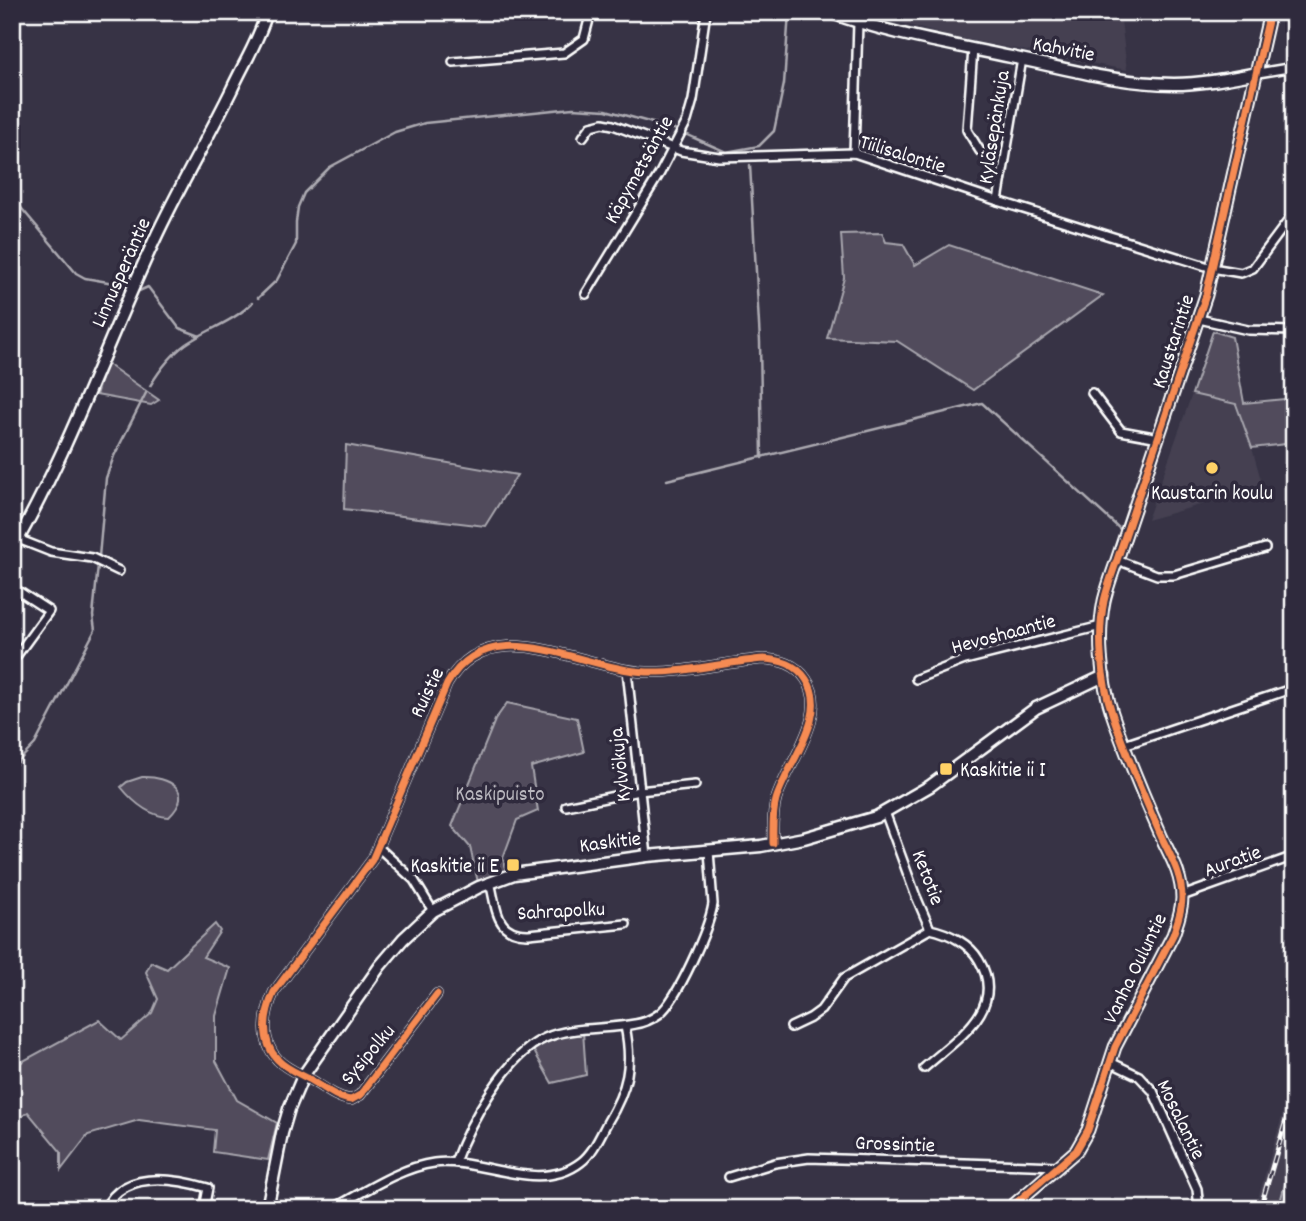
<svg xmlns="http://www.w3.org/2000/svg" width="1306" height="1221" viewBox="0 0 1306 1221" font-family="Dekko,sans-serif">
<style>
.built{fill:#444051}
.green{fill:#514c5c;stroke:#a8a6ae;stroke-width:2}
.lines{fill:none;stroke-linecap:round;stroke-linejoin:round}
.stream{stroke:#adabb2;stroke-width:2.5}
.street-casing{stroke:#fff;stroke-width:12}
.secondary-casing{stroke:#fff;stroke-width:15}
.street{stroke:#2f2a3d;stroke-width:7}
.secondary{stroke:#2f2a3d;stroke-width:10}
.rail-casing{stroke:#fff;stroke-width:5}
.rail{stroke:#2f2a3d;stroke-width:2.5;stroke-dasharray:8;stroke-linecap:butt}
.cycleway-casing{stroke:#2f2a3d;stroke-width:11}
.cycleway{stroke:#f68b52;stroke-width:7}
.poi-dot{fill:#ffd166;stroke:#2f2a3d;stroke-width:2.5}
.labels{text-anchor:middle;stroke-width:7;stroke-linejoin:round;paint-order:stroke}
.street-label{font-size:21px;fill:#fff;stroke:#2f2a3d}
.poi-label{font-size:21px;fill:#fff;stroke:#2f2a3d}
.park-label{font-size:21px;fill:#b9b7be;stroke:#2f2a3d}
</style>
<rect width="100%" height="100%" fill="#373345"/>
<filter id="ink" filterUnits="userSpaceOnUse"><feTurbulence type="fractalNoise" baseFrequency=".0143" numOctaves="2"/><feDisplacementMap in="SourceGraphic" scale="14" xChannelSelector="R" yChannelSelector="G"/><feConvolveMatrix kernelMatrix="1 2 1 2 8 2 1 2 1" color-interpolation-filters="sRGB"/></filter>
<g filter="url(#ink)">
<g class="built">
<polygon points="862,12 1120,12 1127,70 947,36"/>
<polygon points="1192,394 1236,404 1252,448 1263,487 1147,520"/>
<polygon points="1294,1075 1294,1152 1278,1209 1255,1209"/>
</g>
<g class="green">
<polygon points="882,233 886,242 903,244 915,265 949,245 1103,295 973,390 897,341 827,338 844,278 841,234"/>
<polygon points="1213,331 1232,337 1244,403 1294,398 1294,443 1252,448 1236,404 1192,394"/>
<polygon points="106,363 159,400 151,405 96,395"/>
<polygon points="346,445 517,475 485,526 344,509"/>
<polygon points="507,703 577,718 584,752 531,767 538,811 517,820 503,858 508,876 479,887 470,847 452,826 495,720"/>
<path d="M142,777C169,776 196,791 169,817C148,816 133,802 121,787L127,782Z"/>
<polygon points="215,924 220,931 203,957 230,968 216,1016 216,1061 237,1100 277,1123 268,1160 213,1152 215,1130 139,1120 88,1135 61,1170 61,1152 28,1112 12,1123 12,1067 99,1020 121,1040 152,1013 158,999 146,972 151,962 167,969"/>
<polygon points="583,1031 586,1075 552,1083 531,1046 547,1037"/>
<polygon points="1294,1152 1294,1209 1278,1209"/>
</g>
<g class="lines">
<g class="stream">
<polyline points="750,165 760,342 762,458"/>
<polyline points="12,197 76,273 85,278 125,285"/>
<polyline points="139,291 148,287 179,328 200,336"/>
<polyline points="258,298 277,280 296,244 296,222 298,207 304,193 330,167 395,132 425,123 573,108 606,110 674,129 726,152 759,146 774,131 784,84 789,12"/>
<path d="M150,386C159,371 172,354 186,344C208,329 233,322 252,303"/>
<polyline points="667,480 982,403 1120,529"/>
<polyline points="99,557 106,478 114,456 146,393"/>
<polyline points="12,768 35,744 95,630 93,616 98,565"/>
</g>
<g class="street-casing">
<g id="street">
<polyline points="973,49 967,130 980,151"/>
<polyline points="453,62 564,53 584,39 591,12"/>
<polyline points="1258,73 1294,67"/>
<polyline points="583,137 591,126 603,123 613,125 681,151 719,157 854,153 998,201 1212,268 1241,273 1253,268 1294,213"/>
<polyline points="854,153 858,23"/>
<polyline points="998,201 1022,59"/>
<polyline points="586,294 660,173 687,121 693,100 706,12"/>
<polyline points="1199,319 1248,330 1294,331"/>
<polyline points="1092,393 1121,431 1159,438"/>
<polyline points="12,524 24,528"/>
<polyline points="18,539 51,552 92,558 119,571"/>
<polyline points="1117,560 1157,575 1174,575 1265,548"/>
<polyline points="12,587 49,611 12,662"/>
<polyline points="627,670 647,856"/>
<polyline points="916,679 965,660 1101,626"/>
<polyline points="1124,745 1288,690"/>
<polyline points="566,806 639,791 695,785"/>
<path d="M885,812L915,894L930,929C949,933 970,944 979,960C1008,1009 956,1039 924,1068"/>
<polyline points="379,848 414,880 433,911"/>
<path d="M490,882C497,909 495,935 529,934L626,924"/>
<polyline points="1182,896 1294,856"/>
<path d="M437,994L360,1095L351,1100C336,1098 323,1087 311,1080C300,1074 286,1069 278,1060C260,1041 264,1014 274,992L372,860L447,684C490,608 582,670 647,672C686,673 726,662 764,659C781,660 796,664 806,679C831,715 786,765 776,800C772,814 773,829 773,843"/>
<polyline points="791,1027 810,1018 821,1010 844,978 930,929"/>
<polyline points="1110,1062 1139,1076 1153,1091 1197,1189 1199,1209"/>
<path d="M455,1162C469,1124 506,1055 545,1038C571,1026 606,1030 635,1024C643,1023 652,1019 659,1014C678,999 709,928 713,904L709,851"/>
<polyline points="729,1177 775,1163 809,1158 1059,1166"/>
<path d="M105,1209C123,1170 173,1178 208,1188L204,1209"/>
<path d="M332,1209C362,1193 401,1167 434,1163C480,1157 539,1195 581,1162C593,1153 600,1136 607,1123C628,1088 633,1065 625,1026"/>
</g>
</g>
<g class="secondary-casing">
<g id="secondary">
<path d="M829,12C888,34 950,44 1011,57C1064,68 1119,84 1174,84C1202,84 1231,78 1258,73"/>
<path d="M12,550C69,451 106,344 154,241C178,189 207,140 232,89C244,63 259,40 267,12"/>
<polyline points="267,1209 282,1133 289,1109 303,1076 380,966 403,939 433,911 479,887 514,874 647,856 761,846 804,838 876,817 930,786 1036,708 1104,676"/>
<path d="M1009,1209L1076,1151L1088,1130L1115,1047L1173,935C1177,923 1182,911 1182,898C1182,875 1171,857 1162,838C1144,797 1126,755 1112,713C1101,679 1097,636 1104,601C1107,588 1112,574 1117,560L1206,295L1270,12"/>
</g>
</g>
<use href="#street" class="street"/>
<use href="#secondary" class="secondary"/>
<g class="rail-casing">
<polyline id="rail" points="1260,1209 1294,1093"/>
</g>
<use href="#rail" class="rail"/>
<g class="cycleway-casing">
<g id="cycleway">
<path d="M437,994L360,1095L351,1100C336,1098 323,1087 311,1080C300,1074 286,1069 278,1060C260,1041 264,1014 274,992L372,860L447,684C490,608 582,670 647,672C686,673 726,662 764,659C781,660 796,664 806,679C831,715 786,765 776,800C772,814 773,829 773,843"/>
<path d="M1009,1209L1076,1151L1088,1130L1115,1047L1173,935C1177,923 1182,911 1182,898C1182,875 1171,857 1162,838C1144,797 1126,755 1112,713C1101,679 1097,636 1104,601C1107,588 1112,574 1117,560L1206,295L1270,12"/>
</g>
</g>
<use href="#cycleway" class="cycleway"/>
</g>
</g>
<g class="poi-dot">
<circle cx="1212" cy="468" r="7"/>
<rect x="939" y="762" width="14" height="14" rx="3.5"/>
<rect x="506" y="858" width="14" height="14" rx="3.5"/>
</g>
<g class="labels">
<g class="street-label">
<text transform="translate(1064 48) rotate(11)" y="7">Kahvitie</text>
<text transform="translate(993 127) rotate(-81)" y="7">Kyläsepänkuja</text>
<text transform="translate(903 153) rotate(17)" y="7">Tiilisalontie</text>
<text transform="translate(638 169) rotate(-61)" y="7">Käpymetsäntie</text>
<text transform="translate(120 272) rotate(-66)" y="7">Linnusperäntie</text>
<text transform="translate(1172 341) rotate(-72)" y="7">Kaustarintie</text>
<text transform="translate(1003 633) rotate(-15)" y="7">Hevoshaantie</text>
<text transform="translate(426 692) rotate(-64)" y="7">Ruistie</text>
<text transform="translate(619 765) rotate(-96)" y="7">Kylvökuja</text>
<text transform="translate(610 841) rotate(-7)" y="7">Kaskitie</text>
<text transform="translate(1232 860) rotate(-20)" y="7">Auratie</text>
<text transform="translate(929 877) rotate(69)" y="7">Ketotie</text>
<text transform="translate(561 910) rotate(-3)" y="7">Sahrapolku</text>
<text transform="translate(1134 968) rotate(-64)" y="7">Vanha Ouluntie</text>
<text transform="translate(367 1054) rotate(-50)" y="7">Sysipolku</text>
<text transform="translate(1182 1119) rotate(64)" y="7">Mosalantie</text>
<text transform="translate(895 1143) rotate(2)" y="7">Grossintie</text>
</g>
<g class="poi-label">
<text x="1212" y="499">Kaustarin koulu</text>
<text x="960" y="776" text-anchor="start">Kaskitie ii I</text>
<text x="499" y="872" text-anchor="end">Kaskitie ii E</text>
</g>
<g class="park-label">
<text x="500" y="800">Kaskipuisto</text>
</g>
</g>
<rect width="1306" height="1221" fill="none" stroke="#2f2a3d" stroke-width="42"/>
<rect x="21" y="21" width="1264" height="1179" fill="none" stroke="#fff" stroke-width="2.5" filter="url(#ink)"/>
</svg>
